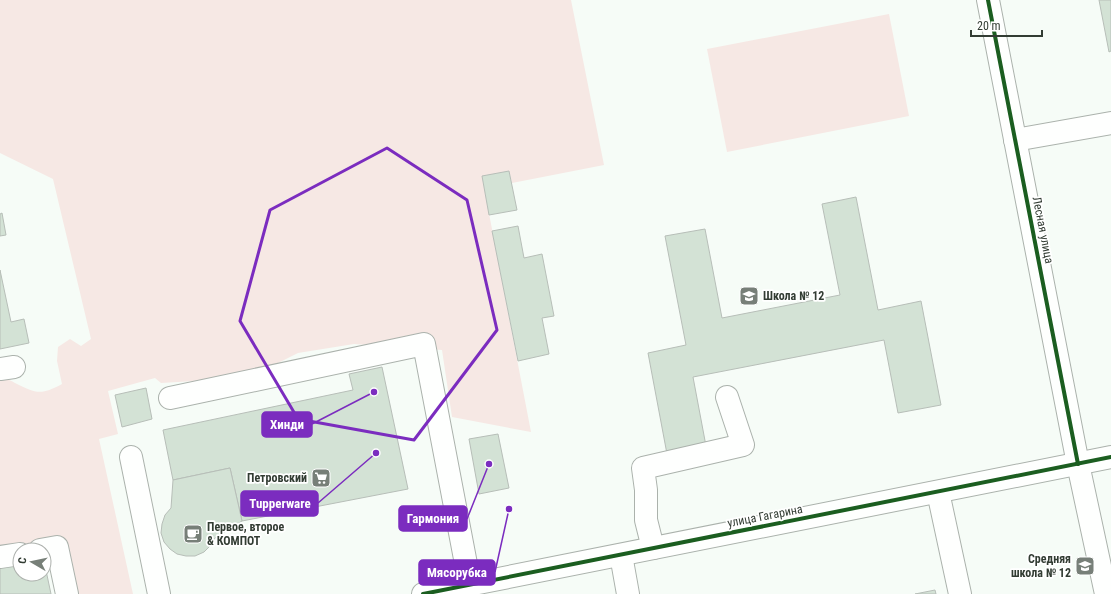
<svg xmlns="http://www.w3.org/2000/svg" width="1111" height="594" viewBox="0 0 1111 594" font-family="'Roboto Condensed',sans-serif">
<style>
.green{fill:#f6e8e4}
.building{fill:#d3e2d5;stroke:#b7beb8}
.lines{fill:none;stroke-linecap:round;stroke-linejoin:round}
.minor-casing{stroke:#abb2ac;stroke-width:24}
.minor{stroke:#fefffe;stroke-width:22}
.cycleway-casing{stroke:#fff;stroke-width:6}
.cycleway{stroke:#1b5e20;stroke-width:4}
.marked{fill:none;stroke:#7b2cbf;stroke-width:3;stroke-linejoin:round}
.labels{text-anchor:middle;stroke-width:3.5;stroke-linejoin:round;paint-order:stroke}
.street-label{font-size:12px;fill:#323c33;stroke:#fff}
.poi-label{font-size:12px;font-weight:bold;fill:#323c33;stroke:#fff;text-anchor:start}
.leader{fill:none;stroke:#7b2cbf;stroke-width:1.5}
.callout-dot{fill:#7b2cbf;stroke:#fff;stroke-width:1.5}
.callout{fill:#7b2cbf;stroke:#7b2cbf;stroke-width:1.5}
.callout-label{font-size:13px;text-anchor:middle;font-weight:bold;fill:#fff}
</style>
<rect width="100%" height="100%" fill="#f6fcf7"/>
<g class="green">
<path d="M0,0H571L604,165L512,183L509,171L482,177L531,432L452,417L442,350L354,344L298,353L274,365L195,381L161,383L155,378L108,391L118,434L99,439L133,594H73L62,537L0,552V379C6,378 10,380 15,383C36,393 40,396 62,384L57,361L58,347L70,339L81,346L91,339L53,179L0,153Z"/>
<polygon points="889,14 909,116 727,152 707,49"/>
</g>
<g class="building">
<polygon points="1099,0 1111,0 1111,51 1109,52"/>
<polygon points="509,171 517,210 489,215 482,176"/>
<polygon points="856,197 878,310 921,301 941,405 898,413 884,340 693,377 706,446 667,454 648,353 686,345 665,236 705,229 722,318 840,295 822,204"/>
<polygon points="2,213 6,235 0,236 0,214"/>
<polygon points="518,226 524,258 542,254 554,316 542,318 549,354 518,361 492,231"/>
<polygon points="0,270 11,322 24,319 29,343 0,349"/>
<polygon points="382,367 408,489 242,521 230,468 173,480 163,430 353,390 349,374"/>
<polygon points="146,388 152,419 122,427 115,395"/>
<polygon points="498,434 509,488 479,494 469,439"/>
<polygon points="230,468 242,521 215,538 210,546 204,552 195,556 186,556 177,554 170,549 164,542 161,533 162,524 165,515 171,508 173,480"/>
<polygon points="44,561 51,594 0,594 0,568 20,564 20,574 44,574"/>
<polygon points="935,590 936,594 915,594"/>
</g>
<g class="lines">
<g class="minor-casing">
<g id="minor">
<polyline points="988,0 1078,464 1106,594"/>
<polyline points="1015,140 1111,123"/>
<polyline points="0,369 14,367"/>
<polyline points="170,398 424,344 470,585"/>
<polyline points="131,457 159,594"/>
<polyline points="938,492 960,594"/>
<polyline points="653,548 646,520 646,490 643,468 743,445 727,397"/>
<polyline points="40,550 57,547 67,594"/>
<polyline points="621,555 628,594"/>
<polyline points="0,557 20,554"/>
<polyline points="423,594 1111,457"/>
</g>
</g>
<use href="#minor" class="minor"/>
<g class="cycleway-casing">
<g id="cycleway">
<polyline points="988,0 1078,464"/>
<polyline points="423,594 1111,457"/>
</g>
</g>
<use href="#cycleway" class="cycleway"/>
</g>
<path class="marked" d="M387,148L467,200L497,330L414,440L298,419L240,321L270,210Z"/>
<defs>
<g id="school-square" transform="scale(1)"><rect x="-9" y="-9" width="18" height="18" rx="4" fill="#777f78" stroke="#fff"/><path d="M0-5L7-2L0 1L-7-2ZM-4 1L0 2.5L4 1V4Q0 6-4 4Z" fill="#fff"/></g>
<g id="supermarket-square" transform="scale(1)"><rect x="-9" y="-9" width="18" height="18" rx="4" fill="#777f78" stroke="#fff"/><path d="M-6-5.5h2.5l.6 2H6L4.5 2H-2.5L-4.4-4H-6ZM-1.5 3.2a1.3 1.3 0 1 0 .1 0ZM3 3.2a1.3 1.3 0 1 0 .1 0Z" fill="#fff"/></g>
<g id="cafe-square" transform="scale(1)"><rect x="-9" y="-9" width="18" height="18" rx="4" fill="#777f78" stroke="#fff"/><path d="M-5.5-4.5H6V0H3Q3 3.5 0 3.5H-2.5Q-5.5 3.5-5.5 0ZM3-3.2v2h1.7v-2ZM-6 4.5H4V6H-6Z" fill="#fff"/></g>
</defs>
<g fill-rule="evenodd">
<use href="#school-square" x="749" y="296"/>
<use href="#supermarket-square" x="321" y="478"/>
<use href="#cafe-square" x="193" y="534"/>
<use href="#school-square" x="1085" y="566"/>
</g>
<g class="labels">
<g class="street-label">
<text transform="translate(1043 230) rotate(79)" y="4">Лесная улица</text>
<text transform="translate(765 516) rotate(-11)" y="4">улица Гагарина</text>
</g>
<g class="poi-label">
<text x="763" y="300">Школа № 12</text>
<text x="307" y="482" text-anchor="end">Петровский</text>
<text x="207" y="531">Первое, второе<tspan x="207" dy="14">&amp; КОМПОТ</tspan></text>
<text x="1071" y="563" text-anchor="end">Средняя<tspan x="1071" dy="14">школа № 12</tspan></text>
</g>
</g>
<path class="leader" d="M374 392L312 424M376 453L318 503M489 464L467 519M509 509L495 572"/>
<g class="callout-dot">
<circle cx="374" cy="392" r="4"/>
<circle cx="376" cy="453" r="4"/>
<circle cx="489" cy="464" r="4"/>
<circle cx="509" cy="509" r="4"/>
</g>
<g class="callout">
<rect x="262" y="412" width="50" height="25" rx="4"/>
<rect x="241" y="491" width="77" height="25" rx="4"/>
<rect x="399" y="506" width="68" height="25" rx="4"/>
<rect x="419" y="560" width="76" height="25" rx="4"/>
</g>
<g class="callout-label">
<text x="287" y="429">Хинди</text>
<text x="280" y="508">Tupperware</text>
<text x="433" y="523">Гармония</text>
<text x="457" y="577">Мясорубка</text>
</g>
<g transform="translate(32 562) rotate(279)"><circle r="19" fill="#ffffff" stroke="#adb1ad"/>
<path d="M0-3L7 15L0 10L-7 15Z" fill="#777f78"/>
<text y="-6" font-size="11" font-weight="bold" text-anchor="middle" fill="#323c33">С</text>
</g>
<path d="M971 30v6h71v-6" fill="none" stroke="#323c33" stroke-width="2"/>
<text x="977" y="30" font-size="12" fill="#323c33" stroke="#ffffff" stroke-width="3" paint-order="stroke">20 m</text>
</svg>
